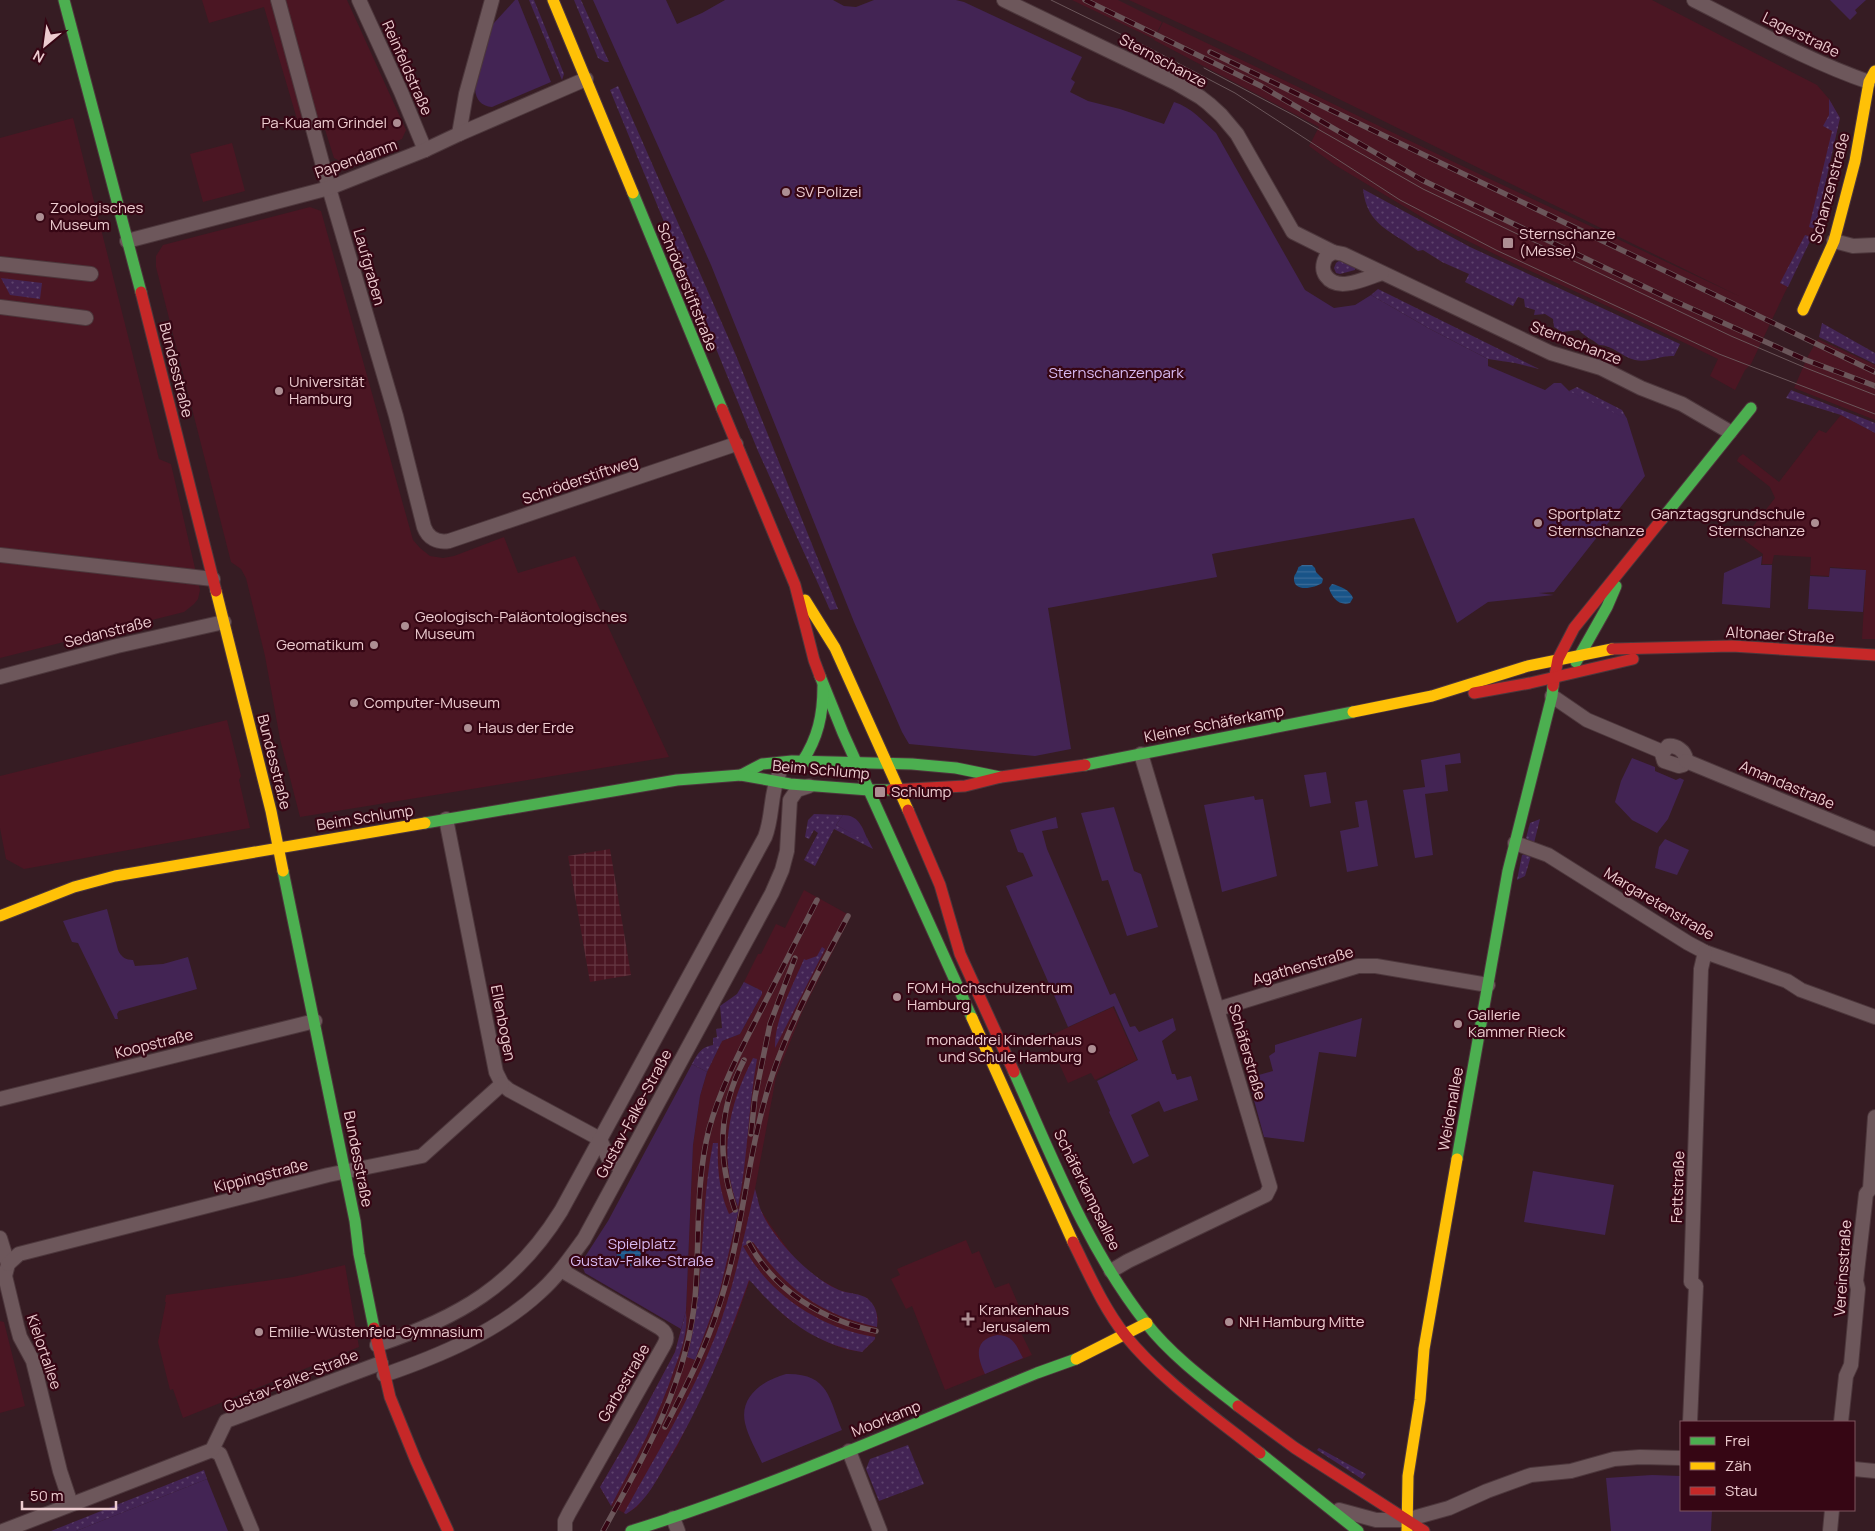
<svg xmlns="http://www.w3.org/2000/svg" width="1875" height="1531" viewBox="0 0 1875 1531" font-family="Manrope,sans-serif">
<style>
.built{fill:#4b1623}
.industrial{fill:url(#industrial-grid)}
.grass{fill:url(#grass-dots)}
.green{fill:#432454}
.water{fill:url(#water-rules)}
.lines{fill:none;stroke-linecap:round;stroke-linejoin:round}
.street-casing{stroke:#4d373c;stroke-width:16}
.fast-casing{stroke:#4d373c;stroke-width:13}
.slow-casing{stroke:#4d373c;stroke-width:13}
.jam-casing{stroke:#4d373c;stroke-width:13}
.street{stroke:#6d575b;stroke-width:14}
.fast{stroke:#4caf50;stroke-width:11}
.slow{stroke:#ffc107;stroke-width:11}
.jam{stroke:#c62828;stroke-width:11}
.tram{stroke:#6b565a;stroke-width:1}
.rail-casing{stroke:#6b565a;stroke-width:5.5}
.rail{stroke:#360614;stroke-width:4;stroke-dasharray:11;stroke-linecap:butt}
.poi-dot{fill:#ad8e93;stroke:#360614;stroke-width:2}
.labels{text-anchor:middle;stroke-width:4.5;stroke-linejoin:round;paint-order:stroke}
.street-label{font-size:15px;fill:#edccd0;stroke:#360614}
.poi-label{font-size:15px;fill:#edccd0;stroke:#360614;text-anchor:start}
.park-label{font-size:15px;fill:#d8b9f2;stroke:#360614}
</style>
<defs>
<pattern id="industrial-grid" width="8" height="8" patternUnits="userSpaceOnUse" patternTransform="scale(1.25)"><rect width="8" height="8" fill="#4b1623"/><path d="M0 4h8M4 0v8" fill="none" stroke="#653742"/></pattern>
<pattern id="grass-dots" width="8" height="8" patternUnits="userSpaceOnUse" patternTransform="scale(1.25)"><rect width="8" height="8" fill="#432454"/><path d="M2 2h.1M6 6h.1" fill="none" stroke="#5e436c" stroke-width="1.8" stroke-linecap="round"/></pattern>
<pattern id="water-rules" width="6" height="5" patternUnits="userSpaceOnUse" patternTransform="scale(1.25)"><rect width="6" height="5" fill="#195488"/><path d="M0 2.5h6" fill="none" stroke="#3b6b98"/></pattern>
</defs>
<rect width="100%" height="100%" fill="#361c23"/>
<g class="built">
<polygon points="202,0 347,0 406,130 402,139 344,163 334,158 322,120 299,126 264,7 209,23"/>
<polygon points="1072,0 1118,0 1162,22 1154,39"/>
<polygon points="1129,0 1652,0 1817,85 1829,99 1840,118 1815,229 1751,364 1745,370 1735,390 1710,376 1718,359 1627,315 1513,263 1435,225 1335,165 1309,146 1319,127 1154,40 1163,22 1458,164 1741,297 1349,104 1247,54"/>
<polygon points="73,118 159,459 171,464 200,590 198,599 194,604 184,612 0,658 0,138"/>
<polygon points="232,143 245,191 203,202 190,154"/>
<polygon points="310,207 321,211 413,540 420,548 430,556 443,558 454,556 504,537 518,573 575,556 669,757 300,817 280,739 265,656 246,578 241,569 231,562 156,267 156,256 163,245"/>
<polygon points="1818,339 1875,365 1875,420 1794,388 1808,356"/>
<polygon points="1841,415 1875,433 1875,639 1862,639 1866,570 1830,567 1829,576 1810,575 1811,557 1774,555 1772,564 1762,564 1763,554 1743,539 1775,498 1770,487 1737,461 1739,457 1743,454 1779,482 1819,430 1826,433"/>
<polygon points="227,720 241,776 239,780 250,828 24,869 6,859 0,828 0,776"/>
<polygon points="804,890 851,916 803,1010 776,1077 755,1189 760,1209 771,1226 795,1259 814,1276 839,1290 867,1298 875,1308 878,1318 875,1339 862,1352 844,1349 825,1341 787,1318 750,1280 735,1322 717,1363 677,1447 651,1489 637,1507 626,1514 611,1506 600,1487 635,1427 675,1352 681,1329 686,1311 693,1145 700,1096 707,1072 722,1041 740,1034 762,994 762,991 744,982 758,954 761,954 776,924 785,928"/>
<polygon points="1113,1007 1137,1060 1095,1080 1091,1073 1068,1083 1047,1037"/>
<polygon points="966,1240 972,1254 979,1251 995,1288 1009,1283 1022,1313 1017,1325 1032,1355 945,1390 912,1306 906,1309 891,1279 900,1275 897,1269"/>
<polygon points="345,1265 359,1347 183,1418 173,1389 170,1390 158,1342 166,1302 165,1302 166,1295 293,1277"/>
<polygon points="0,1321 4,1322 25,1406 0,1413"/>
</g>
<polygon class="industrial" points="610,849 631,975 590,982 568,856"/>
<g class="grass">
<polygon points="529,0 534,0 564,74 562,80"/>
<polygon points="574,0 581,0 609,62 605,62 598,58"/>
<polygon points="618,86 735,353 838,609 830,610 758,451 610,90"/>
<polygon points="1829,99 1840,118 1815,229 1809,227 1832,131 1823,126 1829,115"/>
<path d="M1363,189L1470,247L1680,344L1674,356C1660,355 1649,363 1635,360C1622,357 1613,345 1599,345C1592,339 1585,337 1579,330L1562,332L1554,327L1553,319L1545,314L1534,315L1535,310L1525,307L1524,299L1518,297L1513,306L1465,282L1469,274L1442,262L1423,250L1418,251C1393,231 1367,227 1363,189Z"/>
<polygon points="1805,235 1812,237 1788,287 1780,283"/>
<polygon points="1340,260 1355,268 1355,270 1340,274 1336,273 1334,268 1336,263"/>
<polygon points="1,278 42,283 40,299 10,295"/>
<polygon points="1378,289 1539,369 1515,363 1488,359 1430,329 1371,295"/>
<polygon points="1822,323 1875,353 1875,364 1819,337"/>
<polygon points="1577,387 1622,410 1627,419 1602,424 1569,391"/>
<polygon points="1791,390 1875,423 1875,433 1841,415 1786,398"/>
<polygon points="814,814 843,815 836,825 864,839 867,838 873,849 834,829 815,866 804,860 818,833 814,830 809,839 805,837 808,820"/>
<polygon points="1540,819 1534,843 1528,841 1526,838 1530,823"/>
<polygon points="1525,854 1531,856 1525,876 1517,880 1522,855"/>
<path d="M822,947L825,949L775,1048C774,1020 793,985 804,959L806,960L817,956Z"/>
<path d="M744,982L762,991V994L740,1034L722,1041L707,1072L692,1064C698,1053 701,1047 713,1045V1038L717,1037L716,1029L722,1028L720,1006L737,994Z"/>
<path d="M753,1058L757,1059C748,1108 748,1158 738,1207C718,1153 728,1107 753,1058Z"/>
<path d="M713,1143H718C717,1167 719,1191 729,1214L739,1209L719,1294L695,1360L687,1357C706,1287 699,1214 713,1143Z"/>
<path d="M755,1189C757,1195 758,1202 760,1208C771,1237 810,1278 839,1290C848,1294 861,1293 868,1299C877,1307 878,1316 877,1327C819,1314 787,1289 753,1242L743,1246C770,1296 821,1328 875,1337V1339L862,1352C825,1346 794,1327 768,1300C761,1294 756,1286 749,1280C727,1343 701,1406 666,1464C655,1483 645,1503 626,1514L624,1513C656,1455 691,1398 715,1337C734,1289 743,1239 755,1189Z"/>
<path d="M686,1311C688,1331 682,1349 675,1367C659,1416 635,1460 611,1506L600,1487L635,1427L675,1352Z"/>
<polygon points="908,1445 924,1484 879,1501 866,1469 870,1459"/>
<polygon points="1319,1448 1366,1474 1362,1479 1317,1450"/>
<polygon points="204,1470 207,1479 76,1531 51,1531"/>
</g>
<g class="green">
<path d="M515,0H518L551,82L492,107C481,106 476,100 475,89L490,32L493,24Z"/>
<path d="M593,0H666L677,24L702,13L725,0H833L844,6L856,7L874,0H956L964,2L1082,57L1071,79L1075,82L1070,92L1088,101L1120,109L1164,124L1174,102C1191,107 1204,122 1216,133L1305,290L1334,308L1355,305L1371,295L1430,329L1488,359V366L1545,390L1554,383H1561L1569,391L1627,419L1645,476L1554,592L1539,593L1554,595L1488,602L1457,623L1414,518L1217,553L1212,554L1217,577L1048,608L1071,749L1035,756L909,744L902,732L854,622L711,265Z"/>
<polygon points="1830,0 1866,0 1855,10 1857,13 1850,20"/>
<polygon points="1762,556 1761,565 1772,565 1770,608 1722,604 1724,573"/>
<polygon points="1830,568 1866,570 1863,612 1808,609 1810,576 1829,577"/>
<polygon points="1460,753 1461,763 1445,765 1448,791 1425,794 1433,855 1415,858 1403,790 1425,787 1421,760"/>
<polygon points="1632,758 1655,767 1655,771 1676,780 1680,778 1684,780 1668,819 1657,833 1632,820 1615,802 1621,781"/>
<polygon points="1326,772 1331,803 1310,807 1304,775"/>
<polygon points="1254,796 1255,800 1263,799 1277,876 1222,892 1204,805"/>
<polygon points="1367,800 1378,866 1347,872 1340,831 1359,827 1355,802"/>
<polygon points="1114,807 1134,871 1141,874 1158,927 1127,936 1108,880 1102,881 1081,813"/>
<path d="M843,815C858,815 862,826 867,838L864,840L836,825Z"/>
<polygon points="1056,817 1058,828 1042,831 1047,849 1110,995 1115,993 1130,1027 1135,1026 1139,1032 1173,1018 1176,1030 1162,1041 1172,1074 1175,1074 1177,1080 1191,1076 1198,1100 1164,1112 1159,1101 1131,1115 1149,1156 1133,1164 1109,1112 1110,1111 1097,1081 1138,1060 1114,1006 1068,1027 1006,886 1033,876 1023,853 1018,852 1010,830"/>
<polygon points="1665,839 1689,850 1677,875 1655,868 1659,847"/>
<path d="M107,909L118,950C121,957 126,960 133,960L135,966L163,964L188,957L197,989L119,1011L117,1014L118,1019H115L78,943L72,942L63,921Z"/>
<polygon points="1362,1018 1356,1057 1319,1052 1304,1142 1264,1137 1248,1078 1273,1071 1269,1056 1275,1052 1275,1045"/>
<polygon points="692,1064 707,1072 700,1096 693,1145 686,1311 681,1329 585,1273 581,1263 608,1221"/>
<polygon points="1533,1171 1614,1185 1605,1235 1524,1222"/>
<path d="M997,1335C1013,1335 1016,1345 1023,1358L985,1374C977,1357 973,1340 997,1335Z"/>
<path d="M786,1374C829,1373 829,1399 842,1430L762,1463C756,1450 748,1436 745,1423C739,1396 764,1380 786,1374Z"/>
<polygon points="1652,1475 1681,1476 1681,1510 1712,1510 1711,1531 1611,1531 1606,1478"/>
<polygon points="207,1479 228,1531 76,1531"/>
</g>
<g class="water">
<path d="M1302,565H1312L1315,568L1316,572L1323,579L1322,583C1315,588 1293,593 1294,578C1294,575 1296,574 1297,571C1300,565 1296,569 1302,565Z"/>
<path d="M1332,584C1340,586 1350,590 1353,598L1350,603C1339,606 1332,598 1329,588Z"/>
<circle cx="630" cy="1253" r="13"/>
</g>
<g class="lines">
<g class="street-casing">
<g id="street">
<path d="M278,0L329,188L396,416L424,527C428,538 437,543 449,541L736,444"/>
<polyline points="359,0 401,92 425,150"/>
<polyline points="1004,0 1176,83 1200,97 1209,104 1221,115 1237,134 1293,232 1333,252 1343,254 1551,353 1601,368 1641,388 1682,404 1730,432"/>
<path d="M1694,0C1752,29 1808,61 1869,82"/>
<polyline points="459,134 466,94 492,0"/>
<polyline points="127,241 329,188 425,150 459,134 586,79"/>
<polyline points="1834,241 1853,246 1875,245"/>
<path d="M1333,252L1326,257C1323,263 1321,269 1326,276C1338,293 1366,278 1382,273"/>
<polyline points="0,264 91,274"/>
<polyline points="0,307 86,318"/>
<polyline points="0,555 213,579"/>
<polyline points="0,677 117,646 224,622"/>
<polyline points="1552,696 1587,720 1663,752"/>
<path d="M1668,746C1676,745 1685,751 1686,759L1683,765L1679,766L1664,761L1662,754Z"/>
<polyline points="1686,761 1875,839"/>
<polyline points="446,819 496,1072 502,1084 509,1090 600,1139 609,1160 622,1168"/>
<polyline points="1515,843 1548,855 1688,943 1705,952 1787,981 1801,990 1875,1017"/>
<polyline points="1218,1009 1358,966 1376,966 1488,985"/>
<polyline points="0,1099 315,1021"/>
<polyline points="0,1238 8,1264 5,1276 17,1326 20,1337 33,1361 60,1471 71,1504"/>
<polyline points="8,1264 19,1254 328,1175 422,1156 502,1084"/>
<path d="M561,1270L660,1328C667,1333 668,1338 664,1345L569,1513L565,1521V1531"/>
<polyline points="1111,1271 1128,1261 1266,1195 1270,1187 1141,754"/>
<path d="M377,1345C459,1318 515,1285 561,1211L765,837C773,817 770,794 779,774"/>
<path d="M384,1375C439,1356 497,1332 540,1292C557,1277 570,1258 584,1239L772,893L782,870L787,851L790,800L797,790L809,786"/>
<polyline points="1690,1422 1696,1286 1691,1282 1701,969 1705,952"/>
<polyline points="1841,1422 1846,1376 1851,1365 1858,1289 1856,1281 1866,1194 1870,1189 1875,1117"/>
<polyline points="212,1450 220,1454 252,1531"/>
<polyline points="849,1451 880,1531"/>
<polyline points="1854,1469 1875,1471"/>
<polyline points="1339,1510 1376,1520 1406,1520 1449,1508 1487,1491 1531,1475 1571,1471 1614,1459 1640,1457 1681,1458"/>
<polyline points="673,1518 678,1531"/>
<polyline points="3,1531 212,1450 226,1421 381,1363"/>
<polyline points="1830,1531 1832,1510"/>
</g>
</g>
<g class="fast-casing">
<g id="fast">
<polyline points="64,0 141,292"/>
<polyline points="633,193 722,409"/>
<polyline points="1662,519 1751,408"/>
<polyline points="1576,662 1607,607 1616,586"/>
<polyline points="820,676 843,733 972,1018"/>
<path d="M802,762C818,738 823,715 823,686"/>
<polyline points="1085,765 1353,712"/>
<polyline points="741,775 762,764 792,761 912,764 956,768 1000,777"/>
<polyline points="425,823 677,780 741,775 790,784 869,790 891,790"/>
<polyline points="283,871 355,1221 359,1254 374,1328"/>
<path d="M1014,1072C1052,1157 1087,1248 1146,1323C1171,1355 1206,1381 1238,1406"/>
<polyline points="1457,1159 1508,871 1552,696 1553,686"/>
<polyline points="1260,1453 1358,1531"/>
<path d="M631,1531C769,1488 903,1428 1037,1373L1076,1359"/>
</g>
</g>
<g class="slow-casing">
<g id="slow">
<polyline points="553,0 633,193"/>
<polyline points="1803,310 1834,241 1855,161 1869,82 1875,71"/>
<polyline points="216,591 271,811 283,871"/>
<polyline points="805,600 835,648 908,810"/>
<polyline points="1353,712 1432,696 1528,666 1612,649"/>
<polyline points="0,916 74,887 115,876 425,823"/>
<polyline points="972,1018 1073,1242"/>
<polyline points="1076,1359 1147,1323"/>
<polyline points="1407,1531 1408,1476 1420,1400 1424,1349 1457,1159"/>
</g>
</g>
<g class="jam-casing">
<g id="jam">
<polyline points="141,292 216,591"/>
<polyline points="722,409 795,585 814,660 820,676"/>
<polyline points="1612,649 1732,646 1875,655"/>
<polyline points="1553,686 1558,659 1574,628 1662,519"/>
<polyline points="1474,693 1530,683 1633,659"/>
<polyline points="891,790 965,786 1001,777 1085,765"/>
<polyline points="908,810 940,885 960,954 1014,1072"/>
<path d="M1073,1242C1089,1274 1103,1307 1125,1335C1160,1379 1216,1418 1260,1453"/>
<polyline points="374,1328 390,1397 416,1461 448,1531"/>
<polyline points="1238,1406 1295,1448 1424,1531"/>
</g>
</g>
<use href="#street" class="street"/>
<use href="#fast" class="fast"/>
<use href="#slow" class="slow"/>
<use href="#jam" class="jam"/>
<g class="tram">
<polyline points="1051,0 1151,49 1235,93 1400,200 1496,250 1719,354 1875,414"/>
<polyline points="1204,68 1295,116 1423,189 1731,336 1806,368 1875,395"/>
</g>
<g class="rail-casing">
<g id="rail">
<polyline points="1085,0 1261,86 1422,180 1672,300 1806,360 1875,386"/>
<polyline points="1210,52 1875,372"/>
<polyline points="751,1134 755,1097 770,1024 795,958"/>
<path d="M735,1210C717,1156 718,1111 744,1060"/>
<path d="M749,1243C774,1291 824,1321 876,1331"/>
<path d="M665,1427C685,1388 706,1348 719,1306C744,1230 747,1149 773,1073C792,1018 821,967 848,916"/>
<path d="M603,1531C644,1457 687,1383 695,1298C700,1241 695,1184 709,1129C720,1089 740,1051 759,1014C778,976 798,938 817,900"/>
</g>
</g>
<use href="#rail" class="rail"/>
</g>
<g class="poi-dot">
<circle cx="397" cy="123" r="5"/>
<circle cx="786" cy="192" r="5"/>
<circle cx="40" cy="217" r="5"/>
<rect x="1502" y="237" width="12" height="12" rx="2.5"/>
<circle cx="279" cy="391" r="5"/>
<circle cx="1538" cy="523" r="5"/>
<circle cx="1815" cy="523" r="5"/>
<circle cx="405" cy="626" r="5"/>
<circle cx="374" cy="645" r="5"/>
<circle cx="354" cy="703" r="5"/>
<circle cx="468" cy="728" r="5"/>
<rect x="874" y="786" width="12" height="12" rx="2.5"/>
<circle cx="897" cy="997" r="5"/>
<circle cx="1458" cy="1024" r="5"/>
<circle cx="1092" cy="1049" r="5"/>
<path d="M965.5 1311.5h5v5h5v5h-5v5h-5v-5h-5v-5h5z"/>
<circle cx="1229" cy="1322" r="5"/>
<circle cx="259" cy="1332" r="5"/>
</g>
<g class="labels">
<g class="street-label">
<text transform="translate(1801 35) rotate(26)" y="5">Lagerstraße</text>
<text transform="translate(1163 61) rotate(28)" y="5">Sternschanze</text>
<text transform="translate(407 68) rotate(66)" y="5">Reinfeldstraße</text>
<text transform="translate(356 159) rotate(-20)" y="5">Papendamm</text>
<text transform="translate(1830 188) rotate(-75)" y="5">Schanzenstraße</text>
<text transform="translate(369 267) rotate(74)" y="5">Laufgraben</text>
<text transform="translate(687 287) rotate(68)" y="5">Schröderstiftstraße</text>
<text transform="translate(1576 343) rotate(21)" y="5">Sternschanze</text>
<text transform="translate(176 370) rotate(76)" y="5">Bundesstraße</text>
<text transform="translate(580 480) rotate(-19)" y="5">Schröderstiftweg</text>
<text transform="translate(108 632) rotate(-14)" y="5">Sedanstraße</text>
<text transform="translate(1780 635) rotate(3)" y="5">Altonaer Straße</text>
<text transform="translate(1214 724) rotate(-11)" y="5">Kleiner Schäferkamp</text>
<text transform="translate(274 762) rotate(76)" y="5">Bundesstraße</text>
<text transform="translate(821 770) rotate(5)" y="5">Beim Schlump</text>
<text transform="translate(1787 785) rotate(23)" y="5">Amandastraße</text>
<text transform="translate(365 818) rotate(-9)" y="5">Beim Schlump</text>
<text transform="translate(1659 904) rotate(31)" y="5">Margaretenstraße</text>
<text transform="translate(1303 966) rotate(-16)" y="5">Agathenstraße</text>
<text transform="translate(503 1023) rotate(79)" y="5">Ellenbogen</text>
<text transform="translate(154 1044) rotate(-14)" y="5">Koopstraße</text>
<text transform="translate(1247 1052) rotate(74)" y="5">Schäferstraße</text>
<text transform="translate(1451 1109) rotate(-80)" y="5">Weidenallee</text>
<text transform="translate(634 1114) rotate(-62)" y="5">Gustav-Falke-Straße</text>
<text transform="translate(358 1159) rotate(79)" y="5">Bundesstraße</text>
<text transform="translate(261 1176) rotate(-14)" y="5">Kippingstraße</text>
<text transform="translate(1678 1187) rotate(-88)" y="5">Fettstraße</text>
<text transform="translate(1087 1190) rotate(64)" y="5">Schäferkampsallee</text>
<text transform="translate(1843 1268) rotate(-86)" y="5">Vereinsstraße</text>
<text transform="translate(44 1352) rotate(71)" y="5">Kielortallee</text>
<text transform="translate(291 1381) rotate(-22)" y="5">Gustav-Falke-Straße</text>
<text transform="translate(624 1383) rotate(-60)" y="5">Garbestraße</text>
<text transform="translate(886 1419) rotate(-22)" y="5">Moorkamp</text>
</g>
<g class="poi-label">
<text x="387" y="128" text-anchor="end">Pa-Kua am Grindel</text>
<text x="796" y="197">SV Polizei</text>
<text x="50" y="213">Zoologisches<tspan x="50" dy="17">Museum</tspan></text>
<text x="1519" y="239">Sternschanze<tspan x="1519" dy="17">(Messe)</tspan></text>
<text x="289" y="387">Universität<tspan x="289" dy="17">Hamburg</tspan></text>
<text x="1548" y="519">Sportplatz<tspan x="1548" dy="17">Sternschanze</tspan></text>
<text x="1805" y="519" text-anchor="end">Ganztagsgrundschule<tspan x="1805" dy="17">Sternschanze</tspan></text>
<text x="415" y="622">Geologisch-Paläontologisches<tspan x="415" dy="17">Museum</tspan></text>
<text x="364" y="650" text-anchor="end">Geomatikum</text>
<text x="364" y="708">Computer-Museum</text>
<text x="478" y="733">Haus der Erde</text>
<text x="891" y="797">Schlump</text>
<text x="907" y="993">FOM Hochschulzentrum<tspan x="907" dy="17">Hamburg</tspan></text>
<text x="1468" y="1020">Gallerie<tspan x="1468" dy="17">Kammer Rieck</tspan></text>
<text x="1082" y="1045" text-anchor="end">monaddrei Kinderhaus<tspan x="1082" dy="17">und Schule Hamburg</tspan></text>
<text x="979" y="1315">Krankenhaus<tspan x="979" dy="17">Jerusalem</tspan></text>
<text x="1239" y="1327">NH Hamburg Mitte</text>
<text x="269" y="1337">Emilie-Wüstenfeld-Gymnasium</text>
</g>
<g class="park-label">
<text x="1116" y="378">Sternschanzenpark</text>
<text x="642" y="1249">Spielplatz<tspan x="642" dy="17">Gustav-Falke-Straße</tspan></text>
</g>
</g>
<rect x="1680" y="1421" width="175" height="90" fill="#360614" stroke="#7f555f"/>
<rect x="1690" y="1437" width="25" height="8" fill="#4caf50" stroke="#7f555f"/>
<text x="1725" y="1446" font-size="15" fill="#edccd0">Frei</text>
<rect x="1690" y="1462" width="25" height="8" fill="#ffc107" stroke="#7f555f"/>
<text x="1725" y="1471" font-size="15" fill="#edccd0">Zäh</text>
<rect x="1690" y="1487" width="25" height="8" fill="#c62828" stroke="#7f555f"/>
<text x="1725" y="1496" font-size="15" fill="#edccd0">Stau</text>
<g transform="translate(45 45) rotate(209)" stroke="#360614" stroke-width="4" paint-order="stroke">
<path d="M0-4L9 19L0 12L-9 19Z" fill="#edccd0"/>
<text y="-8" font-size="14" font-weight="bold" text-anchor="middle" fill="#edccd0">N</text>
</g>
<path d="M22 1501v8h94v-8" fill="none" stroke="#edccd0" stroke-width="2.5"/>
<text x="30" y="1501" font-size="15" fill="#edccd0" stroke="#360614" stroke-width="4" paint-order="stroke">50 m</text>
</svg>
